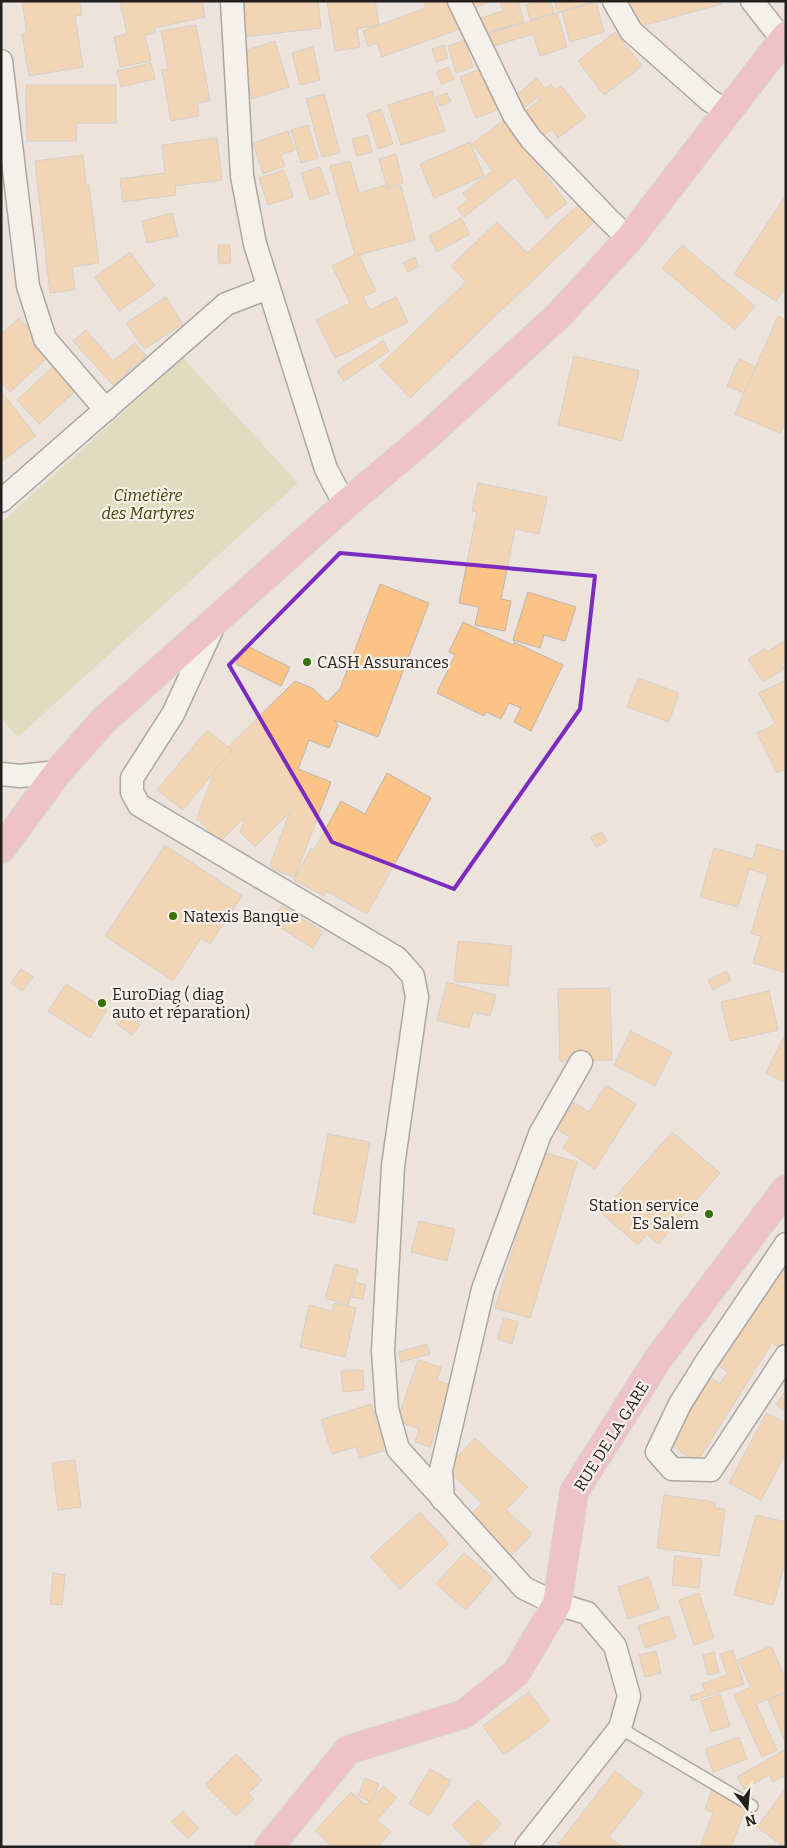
<svg xmlns="http://www.w3.org/2000/svg" width="787" height="1848" viewBox="0 0 787 1848" font-family="Bitter,serif">
<style>
.green{fill:#d1d59b}
.building{fill:#fbc486;stroke:#bcb5ae}
.lines{fill:none;stroke-linecap:round;stroke-linejoin:round}
.lane-casing{stroke:#645d57;stroke-width:14}
.street-casing{stroke:#645d57;stroke-width:25}
.primary-casing{stroke:#c1c0bf;stroke-width:30}
.lane{stroke:#fff;stroke-width:11}
.street{stroke:#fff;stroke-width:22}
.primary{stroke:#ef9ab0;stroke-width:28}
.marked{fill:none;stroke:#7b2cbf;stroke-width:4;stroke-linejoin:round}
.poi-dot{fill:#357103;stroke:#f8f0e9;stroke-width:2}
.labels{text-anchor:middle;stroke-width:4.5;stroke-linejoin:round;paint-order:stroke}
.park-label{font-size:16px;font-style:italic;fill:#414203;stroke:#f8f0e9}
.poi-label{font-size:16px;fill:#221f1c;stroke:#f8f0e9;text-anchor:start}
.street-label{font-size:16px;fill:#221f1c;stroke:#f8f0e9}
</style>
<rect width="100%" height="100%" fill="#ebe3dc"/>
<polygon class="green" points="183,358 298,483 18,737 1,719 1,523"/>
<g class="building">
<polygon points="22,1 80,1 82,15 75,16 83,67 29,76 22,34 27,33"/>
<polygon points="120,1 202,1 205,17 154,28 155,33 145,35 151,61 120,67 114,37 127,34"/>
<polygon points="256,1 318,1 321,28 244,37 241,3"/>
<polygon points="327,1 375,1 379,25 357,29 360,47 335,51"/>
<polygon points="423,1 452,1 462,28 382,57 377,43 368,46 363,31 426,8"/>
<polygon points="466,1 492,1 469,10"/>
<polygon points="500,1 518,1 524,22 479,35 474,20 503,11"/>
<polygon points="538,1 551,1 554,13 530,20 526,5"/>
<polygon points="554,1 595,1 558,13"/>
<polygon points="628,1 721,1 721,4 635,28"/>
<polygon points="596,2 604,32 570,42 562,12"/>
<polygon points="557,13 567,47 540,56 533,34 484,49 480,36"/>
<polygon points="196,25 210,101 197,103 199,116 171,121 162,70 168,69 161,31"/>
<polygon points="615,32 642,66 604,95 578,61"/>
<polygon points="465,40 473,67 456,73 448,46"/>
<polygon points="275,41 289,87 252,99 239,53"/>
<polygon points="444,45 448,58 436,62 432,49"/>
<polygon points="313,47 320,80 300,85 292,53"/>
<polygon points="151,63 155,79 121,87 117,71"/>
<polygon points="448,67 454,79 442,84 436,73"/>
<polygon points="485,67 501,108 476,118 460,77"/>
<polygon points="537,78 545,89 551,84 555,90 561,86 586,117 558,138 552,129 537,141 518,117 540,99 538,97 523,109 514,97"/>
<polygon points="26,85 116,85 116,123 77,123 76,141 27,141"/>
<polygon points="432,91 445,131 401,145 388,105"/>
<polygon points="447,93 451,102 440,106 436,97"/>
<polygon points="324,94 340,153 322,157 306,99"/>
<polygon points="381,109 393,144 378,149 367,114"/>
<polygon points="504,120 567,203 547,219 515,177 464,217 457,208 468,200 463,193 493,171 472,144"/>
<polygon points="308,125 318,158 301,163 291,130"/>
<polygon points="288,131 295,150 281,155 285,166 263,174 253,143"/>
<polygon points="368,135 372,152 357,156 352,139"/>
<polygon points="217,138 222,180 175,186 176,195 123,202 120,179 165,173 162,145"/>
<polygon points="470,142 484,176 434,198 420,164"/>
<polygon points="396,154 403,183 387,188 379,159"/>
<polygon points="83,155 86,185 89,185 99,263 72,267 75,290 50,293 35,161"/>
<polygon points="350,161 359,193 386,185 387,189 401,186 415,240 355,256 330,166"/>
<polygon points="320,167 329,193 310,200 301,173"/>
<polygon points="284,170 293,197 268,205 259,178"/>
<polygon points="786,195 786,287 776,301 734,274"/>
<polygon points="582,201 598,218 410,398 379,366 466,282 451,266 497,222 527,253"/>
<polygon points="172,213 178,236 147,243 142,221"/>
<polygon points="461,218 470,234 437,252 429,236"/>
<polygon points="218,245 230,245 231,263 219,264"/>
<polygon points="682,245 755,306 735,330 662,268"/>
<polygon points="130,252 155,286 119,311 95,277"/>
<polygon points="358,253 376,291 363,297 370,310 396,297 408,322 335,358 316,320 350,303 332,266"/>
<polygon points="415,257 419,266 408,272 403,263"/>
<polygon points="166,297 183,324 144,349 126,323"/>
<polygon points="778,316 786,320 786,420 780,433 735,414"/>
<polygon points="19,318 52,354 10,392 1,382 1,334"/>
<polygon points="86,330 113,361 135,343 146,356 113,385 73,341"/>
<polygon points="383,341 389,351 344,381 337,371"/>
<polygon points="574,356 639,371 622,441 558,425"/>
<polygon points="739,359 756,367 744,393 727,386"/>
<polygon points="57,363 80,387 39,424 17,400"/>
<polygon points="1,391 36,436 1,462"/>
<polygon points="478,483 547,497 539,534 515,529 501,599 511,601 505,631 475,625 479,607 459,603 477,512 472,511"/>
<polygon points="380,584 429,603 378,737 334,720 338,725 329,748 309,740 298,769 331,782 295,877 275,870 270,865 290,812 255,847 240,832 245,817 220,842 197,818 221,754 295,681 312,688 327,702 340,689"/>
<polygon points="528,592 576,607 565,641 544,635 540,648 513,640"/>
<polygon points="463,622 513,645 514,642 563,665 531,731 514,722 521,708 509,703 501,719 486,712 484,716 437,693 455,655 449,652"/>
<polygon points="784,641 786,644 786,660 781,663 784,669 763,682 748,659 765,649 767,652"/>
<polygon points="245,645 290,667 281,686 236,664"/>
<polygon points="638,678 679,693 669,722 627,707"/>
<polygon points="786,680 786,769 777,773 757,733 775,724 759,693"/>
<polygon points="207,730 232,750 183,810 157,790"/>
<polygon points="387,773 431,798 367,914 326,891 324,896 294,880 311,848 314,850 341,801 365,814"/>
<polygon points="602,832 607,841 596,847 591,837"/>
<polygon points="757,844 786,852 786,973 753,963 761,936 751,934 768,875 749,869 738,907 700,897 714,848 753,859"/>
<polygon points="165,845 242,896 210,944 201,938 173,981 105,936"/>
<polygon points="282,906 323,932 313,948 271,922"/>
<polygon points="458,941 512,946 508,986 454,981"/>
<polygon points="21,969 33,977 22,991 11,983"/>
<polygon points="726,971 731,980 713,990 708,980"/>
<polygon points="447,982 496,995 490,1016 473,1012 469,1028 437,1020"/>
<polygon points="66,984 107,1010 90,1038 48,1011"/>
<polygon points="610,988 612,1060 560,1061 558,989"/>
<polygon points="769,991 778,1030 730,1041 721,1002"/>
<polygon points="124,1013 140,1025 132,1035 116,1023"/>
<polygon points="631,1031 672,1052 655,1086 614,1065"/>
<polygon points="786,1033 786,1083 766,1073"/>
<polygon points="606,1085 636,1104 595,1169 563,1148 570,1137 557,1129 574,1102 589,1112"/>
<polygon points="672,1132 720,1173 658,1244 647,1234 638,1245 601,1213"/>
<polygon points="328,1134 370,1142 355,1223 313,1214"/>
<polygon points="542,1152 577,1162 530,1318 495,1308"/>
<polygon points="419,1221 455,1229 447,1261 411,1252"/>
<polygon points="786,1261 786,1337 779,1348 772,1343 697,1462 667,1443 710,1377 720,1384 728,1372 719,1366"/>
<polygon points="335,1264 358,1270 348,1305 325,1298"/>
<polygon points="355,1282 366,1285 363,1299 352,1297"/>
<polygon points="334,1303 356,1308 345,1357 300,1347 309,1305 332,1311"/>
<polygon points="504,1318 518,1322 512,1344 497,1339"/>
<polygon points="427,1344 430,1354 401,1362 398,1352"/>
<polygon points="418,1360 441,1367 437,1381 451,1385 430,1447 415,1442 419,1429 397,1421"/>
<polygon points="363,1370 364,1390 343,1392 341,1371"/>
<polygon points="786,1390 786,1412 776,1405"/>
<polygon points="371,1404 386,1450 360,1458 356,1447 332,1454 321,1420"/>
<polygon points="766,1413 786,1423 786,1453 761,1500 729,1483"/>
<polygon points="475,1438 528,1487 506,1510 532,1534 507,1560 465,1521 482,1503 446,1469"/>
<polygon points="75,1460 81,1507 58,1510 52,1463"/>
<polygon points="664,1495 715,1502 715,1508 725,1509 719,1556 657,1548"/>
<polygon points="420,1512 449,1544 400,1589 370,1557"/>
<polygon points="756,1515 786,1522 786,1559 773,1605 734,1595"/>
<polygon points="464,1553 493,1578 466,1610 436,1584"/>
<polygon points="675,1556 702,1559 699,1588 672,1585"/>
<polygon points="53,1573 65,1575 62,1605 50,1604"/>
<polygon points="649,1577 659,1609 628,1619 618,1587"/>
<polygon points="699,1593 714,1638 694,1645 679,1600"/>
<polygon points="669,1616 676,1638 645,1648 638,1626"/>
<polygon points="771,1646 786,1680 786,1692 756,1704 777,1750 762,1757 734,1695 751,1687 738,1660"/>
<polygon points="733,1650 744,1684 692,1701 690,1696 705,1691 702,1684 727,1675 720,1654"/>
<polygon points="656,1651 661,1673 645,1677 639,1655"/>
<polygon points="714,1652 719,1673 708,1675 703,1655"/>
<polygon points="529,1692 550,1721 504,1755 483,1726"/>
<polygon points="786,1693 786,1741 785,1741 768,1700"/>
<polygon points="720,1694 730,1726 711,1732 701,1701"/>
<polygon points="739,1737 747,1759 713,1772 705,1749"/>
<polygon points="784,1750 786,1752 786,1775 773,1782 769,1775 744,1789 737,1777"/>
<polygon points="236,1754 262,1780 248,1794 254,1799 236,1816 205,1785"/>
<polygon points="430,1769 451,1781 429,1816 409,1804"/>
<polygon points="615,1771 643,1793 609,1837 620,1845 619,1847 565,1847 559,1843"/>
<polygon points="365,1778 379,1784 371,1802 358,1796"/>
<polygon points="384,1786 397,1798 377,1820 391,1832 377,1847 332,1847 315,1831 351,1792 366,1805"/>
<polygon points="713,1787 749,1801 731,1847 700,1847 713,1813 705,1809"/>
<polygon points="786,1788 786,1847 784,1847 757,1827"/>
<polygon points="478,1800 501,1824 478,1847 473,1847 452,1825"/>
<polygon points="183,1811 199,1828 188,1839 171,1822"/>
</g>
<g class="lines">
<g class="lane-casing">
<polyline id="lane" points="620,1728 752,1806"/>
</g>
<g class="street-casing">
<g id="street">
<polyline points="232,1 242,176 255,244 326,469 345,505"/>
<polyline points="459,1 514,115 531,139 608,219 629,239"/>
<polyline points="614,1 631,31 709,100 728,112"/>
<polyline points="752,1 783,40"/>
<polyline points="1,61 28,286 45,339 106,410"/>
<polyline points="1,501 226,304 268,288"/>
<polyline points="215,623 173,714 132,778 132,792 139,805 397,958 413,976 417,997 393,1166 383,1351 387,1409 398,1449 524,1588 557,1604 587,1613 615,1646 629,1696 620,1728 526,1847"/>
<polyline points="1,774 20,776 58,772"/>
<polyline points="786,1244 705,1364 680,1404 657,1452 672,1469 711,1470 786,1356"/>
<polyline points="443,1500 441,1470 483,1289 540,1134 581,1062"/>
</g>
</g>
<g class="primary-casing">
<g id="primary">
<polyline points="1,849 58,772 103,721 345,505 429,434 559,315 629,239 786,36"/>
<polyline points="269,1847 348,1750 464,1714 516,1673 557,1604 574,1492 658,1359 786,1189"/>
</g>
</g>
<use href="#lane" class="lane"/>
<use href="#street" class="street"/>
<use href="#primary" class="primary"/>
</g>
<path d="M0 0H787V1848H0ZM340,553L595,576L580,709L454,889L332,842L229,665Z" fill="#ebe3dc" fill-opacity=".55" fill-rule="evenodd"/>
<path class="marked" d="M340,553L595,576L580,709L454,889L332,842L229,665Z"/>
<g class="poi-dot">
<circle cx="307" cy="662" r="5"/>
<circle cx="173" cy="916" r="5"/>
<circle cx="102" cy="1003" r="5"/>
<circle cx="709" cy="1214" r="5"/>
</g>
<g class="labels">
<g class="park-label">
<text x="148" y="501">Cimetière<tspan x="148" dy="18">des Martyres</tspan></text>
</g>
<g class="poi-label">
<text x="317" y="668">CASH Assurances</text>
<text x="183" y="922">Natexis Banque</text>
<text x="112" y="1000">EuroDiag ( diag<tspan x="112" dy="18">auto et réparation)</tspan></text>
<text x="699" y="1211" text-anchor="end">Station service<tspan x="699" dy="18">Es Salem</tspan></text>
</g>
<g class="street-label">
<text transform="translate(611 1436) rotate(-58)" y="6">RUE DE LA GARE</text>
</g>
</g>
<rect width="787" height="1848" fill="none" stroke="#221f1c" stroke-width="5"/>
<g transform="translate(747 1808) rotate(164)" stroke="#f8f0e9" stroke-width="4" paint-order="stroke">
<path d="M0-4L9 19L0 12L-9 19Z" fill="#221f1c"/>
<text y="-8" font-size="14" font-weight="bold" text-anchor="middle" fill="#221f1c">N</text>
</g>
</svg>
